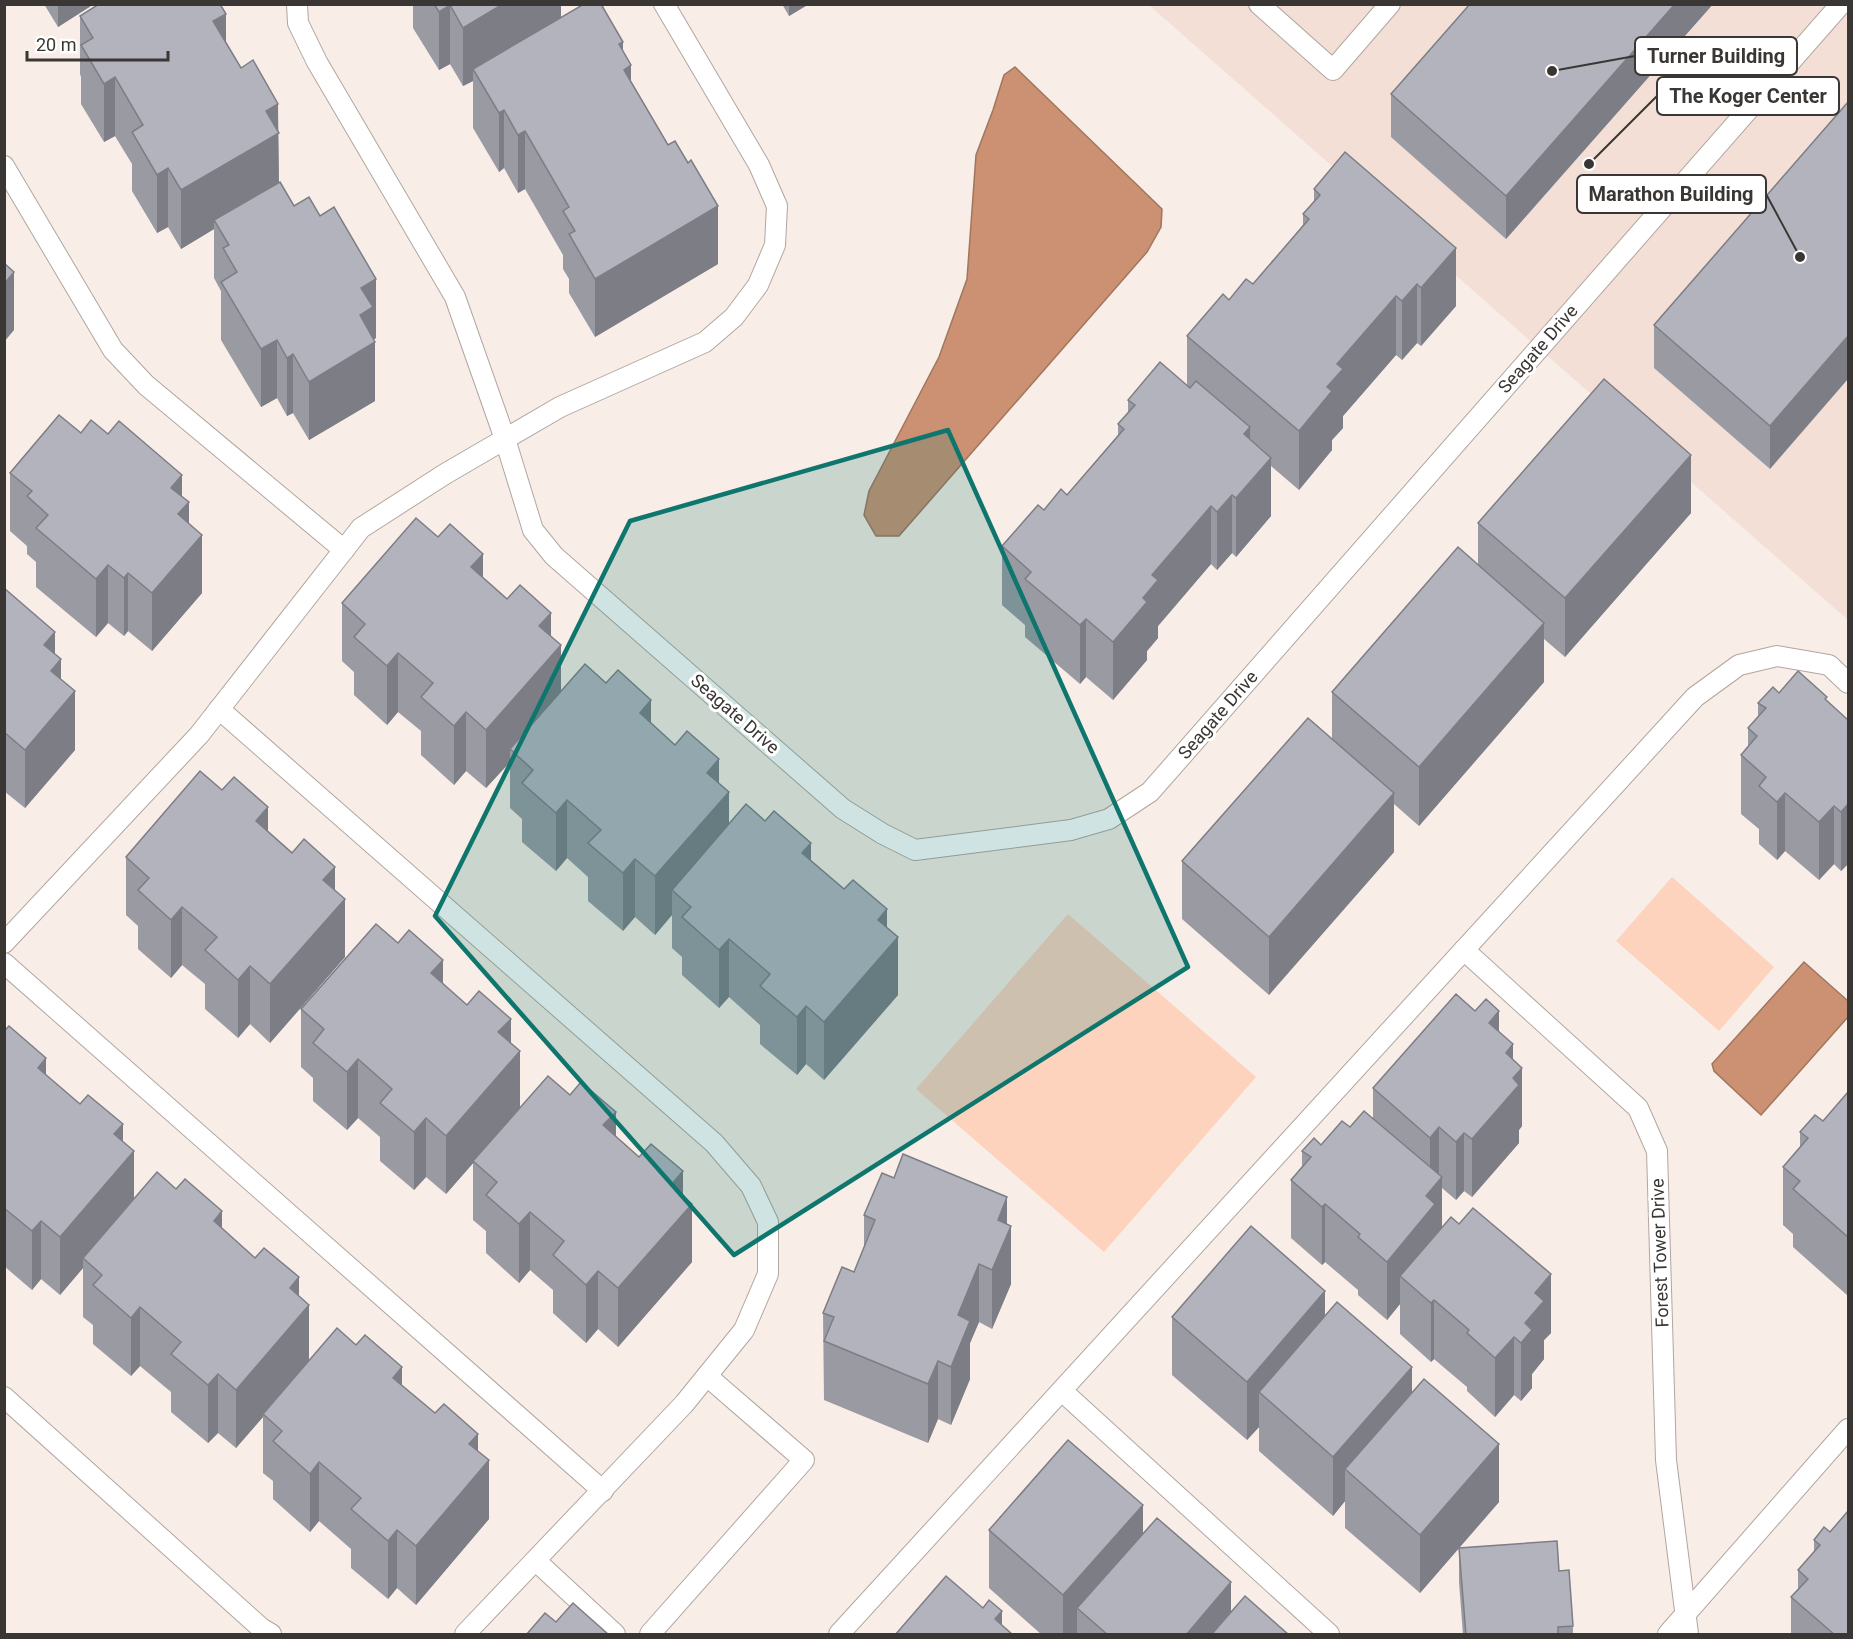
<svg xmlns="http://www.w3.org/2000/svg" width="1853" height="1639" viewBox="0 0 1853 1639" font-family="Roboto,sans-serif">
<style>
.built{fill:#f3dfd6}
.green{fill:#fed3be}
.water{fill:#cc9172;stroke:#a0765f;stroke-width:1.5}
.lines{fill:none;stroke-linecap:round;stroke-linejoin:round}
.service-casing{stroke:#b1a6a0;stroke-width:22}
.service{stroke:#fff;stroke-width:20}
.wall{fill:#9a9aa3}
.shaded-wall{fill:#7d7d85}
.building{fill:#b3b3be;stroke:#7d7d85;stroke-width:1.5}
.marked{fill:#0f766e;fill-opacity:0.2;stroke:#0f766e;stroke-width:4.5;stroke-linejoin:round}
.labels{text-anchor:middle;stroke-width:6;stroke-linejoin:round;paint-order:stroke}
.street-label{font-size:18px;fill:#3a3633;stroke:#fff}
.leader{fill:none;stroke:#3a3633;stroke-width:2}
.callout-dot{fill:#3a3633;stroke:#fff;stroke-width:2}
.callout{fill:#fff;stroke:#3a3633;stroke-width:2}
.callout-label{font-size:20px;text-anchor:middle;font-weight:bold;fill:#3a3633}
</style>
<rect width="100%" height="100%" fill="#f9ede7"/>
<polygon class="built" points="1149,5 1848,5 1848,620 1510,323"/>
<g class="green">
<polygon points="1672,877 1774,967 1719,1031 1616,941"/>
<polygon points="1068,914 1256,1077 1104,1252 916,1089"/>
</g>
<g class="water">
<polygon points="1015,67 1162,209 1161,227 1147,252 899,536 876,536 864,515 869,491 939,357 967,279 976,155 993,110 1004,75"/>
<polygon points="1804,962 1848,1001 1848,1017 1761,1115 1714,1071 1712,1064"/>
</g>
<g class="lines">
<g class="service-casing">
<g id="service">
<polyline points="297,4 298,23 317,62 455,297 505,439 533,530 554,556 843,809 883,834 915,850 1071,830 1109,819 1150,792 1841,4"/>
<polyline points="1259,4 1333,70 1390,4"/>
<polyline points="4,166 113,350 146,385 344,550"/>
<polyline points="219,709 714,1143 751,1186 768,1222 768,1274 744,1330 684,1404 465,1634"/>
<polyline points="4,943 199,735 361,528 445,474 560,407 705,342 734,317 758,285 775,245 777,206 759,165 664,4"/>
<polyline points="1464,950 1638,1108 1657,1151 1666,1460 1688,1634"/>
<polyline points="4,963 603,1491"/>
<polyline points="1062,1391 1329,1634"/>
<polyline points="4,1397 261,1628 271,1634"/>
<polyline points="536,1561 615,1634"/>
<polyline points="650,1634 804,1460 707,1376"/>
<polyline points="839,1634 1695,697 1739,665 1777,656 1829,665 1848,683"/>
<polyline points="1668,1634 1848,1429"/>
</g>
</g>
<use href="#service" class="service"/>
</g>
<g class="wall">
<polygon points="44,4 94,4 58,27"/>
<polygon points="413,4 561,4 561,18 623,52 631,81 718,264 595,337 569,293 569,279 563,269 563,255 525,189 518,193 504,168 499,172 473,128 473,81 463,86 450,64 439,70 413,28"/>
<polygon points="782,4 809,4 789,16"/>
<polygon points="1713,4 1506,239 1391,137 1391,94"/>
<polygon points="80,16 226,42 278,131 279,182 376,338 374,339 375,401 309,440 293,413 287,416 277,398 261,407 221,340 221,291 214,278 214,229 181,249 168,227 157,233 132,191 132,164 115,136 104,142 81,104 81,77 80,74"/>
<polygon points="1848,102 1770,469 1654,368 1654,325"/>
<polygon points="1314,189 1456,306 1421,346 1417,343 1402,360 1396,355 1343,416 1343,428 1332,440 1332,450 1299,490 1271,466 1271,516 1236,557 1232,553 1217,570 1211,564 1158,626 1158,638 1147,651 1147,660 1113,700 1086,677 1080,684 1025,637 1025,625 1002,605 1002,546 1044,510 1067,495 1118,435 1118,424 1128,413 1128,400 1187,386 1187,336 1229,300 1253,284 1303,225 1303,214 1314,201"/>
<polygon points="81,433 182,497 189,523 202,593 152,651 128,631 124,636 108,623 96,637 36,587 36,562 27,554 27,546 10,531 10,473"/>
<polygon points="1691,513 1565,657 1544,639 1544,682 1419,826 1394,804 1394,852 1269,995 1182,919 1182,861 1332,739 1332,692 1478,565 1478,523"/>
<polygon points="483,577 551,637 561,692 651,724 719,783 729,823 811,861 887,927 898,995 824,1080 806,1064 797,1075 760,1044 760,1025 729,997 719,1008 682,975 682,957 672,948 672,915 655,935 635,917 623,931 588,901 588,877 567,858 556,871 522,842 522,819 510,808 510,762 486,788 466,771 454,785 421,755 421,731 398,712 387,725 354,695 354,672 342,661 342,603"/>
<polygon points="4,588 55,654 75,750 25,808 4,791"/>
<polygon points="1779,693 1827,701 1848,720 1848,909 1848,864 1841,871 1834,864 1819,880 1785,851 1777,860 1759,844 1759,829 1741,814 1741,755 1748,747 1748,728 1758,716 1758,703"/>
<polygon points="222,790 335,890 345,957 270,1043 250,1024 238,1038 205,1009 205,984 182,965 171,978 138,949 138,926 126,915 126,857"/>
<polygon points="443,984 511,1043 520,1108 616,1136 683,1196 692,1262 618,1347 598,1329 586,1343 553,1313 553,1290 530,1270 519,1283 486,1253 486,1231 473,1220 473,1163 446,1194 426,1177 414,1190 380,1161 380,1137 358,1118 347,1130 313,1101 313,1078 301,1067 301,1009"/>
<polygon points="4,1031 46,1076 123,1142 134,1199 222,1229 299,1295 309,1360 402,1385 478,1451 489,1519 416,1605 397,1588 388,1599 351,1568 351,1549 319,1521 310,1532 273,1499 273,1481 263,1473 263,1417 236,1448 218,1433 208,1443 171,1412 171,1392 140,1366 131,1376 93,1344 93,1325 83,1317 83,1268 60,1295 41,1279 32,1290 4,1266"/>
<polygon points="1499,1031 1513,1060 1522,1126 1519,1130 1519,1143 1472,1197 1464,1191 1456,1200 1442,1188 1442,1227 1551,1333 1544,1340 1544,1359 1532,1374 1532,1388 1521,1401 1514,1395 1495,1417 1467,1391 1467,1387 1434,1359 1431,1362 1400,1334 1400,1304 1387,1320 1358,1295 1358,1290 1325,1262 1322,1265 1291,1238 1291,1180 1302,1166 1302,1151 1321,1145 1350,1127 1373,1118 1373,1088"/>
<polygon points="1848,1092 1848,1296 1793,1247 1793,1234 1783,1225 1783,1167 1800,1147 1800,1132 1823,1121"/>
<polygon points="864,1215 1007,1224 1011,1284 992,1329 979,1322 970,1343 970,1379 951,1425 938,1419 928,1443 824,1400 823,1313 854,1272 864,1248"/>
<polygon points="1325,1315 1412,1392 1499,1502 1420,1593 1345,1528 1345,1501 1333,1516 1259,1451 1259,1427 1247,1440 1172,1375 1172,1317"/>
<polygon points="989,1530 1143,1534 1231,1611 1289,1635 1042,1635 989,1588"/>
<polygon points="1830,1532 1848,1635 1791,1635 1791,1597 1798,1589 1798,1570 1814,1552 1814,1540"/>
<polygon points="1459,1548 1559,1571 1573,1626 1573,1635 1463,1635 1459,1582"/>
</g>
<g class="shaded-wall">
<polygon points="58,4 94,4 58,27"/>
<polygon points="503,4 561,4 561,28 473,69 473,81 463,86 463,28"/>
<polygon points="789,4 809,4 789,16"/>
<polygon points="1675,4 1713,4 1506,239 1506,196"/>
<polygon points="450,5 450,64 439,70 439,12"/>
<polygon points="226,14 226,72 213,21"/>
<polygon points="623,42 623,100 619,44"/>
<polygon points="631,65 631,124 624,70"/>
<polygon points="115,77 115,136 104,142 104,84"/>
<polygon points="278,104 279,191 214,220 214,229 181,249 181,190 266,111"/>
<polygon points="504,110 504,168 499,172 499,113"/>
<polygon points="525,131 525,189 518,193 518,135"/>
<polygon points="168,168 168,227 157,233 157,175"/>
<polygon points="718,206 718,264 595,337 595,279"/>
<polygon points="1456,248 1456,306 1421,346 1421,288"/>
<polygon points="14,272 14,330 4,342 4,284"/>
<polygon points="376,279 376,338 373,340 375,342 375,401 309,440 309,382 360,315 361,288"/>
<polygon points="1417,284 1417,343 1402,360 1402,301"/>
<polygon points="1396,296 1396,355 1343,416 1343,428 1332,440 1332,450 1299,490 1299,431 1327,387 1337,364"/>
<polygon points="1848,336 1848,379 1770,469 1770,426"/>
<polygon points="277,340 277,398 261,407 261,349"/>
<polygon points="293,354 293,413 287,416 287,358"/>
<polygon points="1250,427 1250,483 1271,458 1271,516 1236,557 1236,498 1244,434"/>
<polygon points="1691,455 1691,513 1565,657 1565,598"/>
<polygon points="182,475 182,510 189,502 189,550 202,535 202,593 152,651 152,593 171,488"/>
<polygon points="1232,495 1232,553 1217,570 1217,512"/>
<polygon points="1211,506 1211,564 1158,626 1158,638 1147,651 1147,660 1113,700 1113,642 1143,598 1152,575"/>
<polygon points="483,554 483,612 471,567"/>
<polygon points="108,565 108,623 96,637 96,579"/>
<polygon points="128,573 128,631 124,636 124,578"/>
<polygon points="551,613 551,657 561,645 561,704 510,749 510,762 486,788 486,730 539,626"/>
<polygon points="1086,619 1086,677 1080,684 1080,625"/>
<polygon points="1544,623 1544,682 1419,826 1419,767"/>
<polygon points="55,632 55,666 61,659 61,708 75,691 75,750 25,808 25,750 44,645"/>
<polygon points="398,653 398,712 387,725 387,666"/>
<polygon points="651,700 651,758 640,713"/>
<polygon points="466,712 466,771 454,785 454,726"/>
<polygon points="719,759 719,803 729,792 729,850 672,890 672,915 655,935 655,876 707,773"/>
<polygon points="1394,793 1394,852 1269,995 1269,937"/>
<polygon points="1785,793 1785,851 1777,860 1777,802"/>
<polygon points="567,800 567,858 556,871 556,813"/>
<polygon points="1848,804 1848,864 1841,871 1841,812"/>
<polygon points="1834,806 1834,864 1819,880 1819,822"/>
<polygon points="268,807 268,866 256,821"/>
<polygon points="811,843 811,902 802,853"/>
<polygon points="635,859 635,917 623,931 623,873"/>
<polygon points="335,867 335,910 345,899 345,957 270,1043 270,984 323,880"/>
<polygon points="182,907 182,965 171,978 171,920"/>
<polygon points="887,909 887,950 898,937 898,995 824,1080 824,1022 878,920"/>
<polygon points="729,939 729,997 719,1008 719,950"/>
<polygon points="443,960 443,1018 431,973"/>
<polygon points="250,966 250,1024 238,1038 238,980"/>
<polygon points="806,1006 806,1064 797,1075 797,1017"/>
<polygon points="1499,1011 1499,1069 1489,1023"/>
<polygon points="511,1019 511,1062 520,1051 520,1110 446,1194 446,1136 498,1032"/>
<polygon points="1513,1044 1513,1077 1522,1068 1522,1126 1519,1130 1519,1143 1472,1197 1472,1139 1506,1053"/>
<polygon points="46,1058 46,1117 38,1068"/>
<polygon points="358,1059 358,1118 347,1130 347,1072"/>
<polygon points="616,1112 616,1170 603,1125"/>
<polygon points="426,1118 426,1177 414,1190 414,1132"/>
<polygon points="123,1124 123,1164 134,1151 134,1209 83,1258 83,1268 60,1295 60,1237 114,1134"/>
<polygon points="1439,1127 1439,1181 1442,1177 1442,1236 1400,1276 1400,1304 1387,1320 1387,1262 1426,1196 1430,1191 1430,1138"/>
<polygon points="1464,1133 1464,1191 1456,1200 1456,1142"/>
<polygon points="683,1171 683,1214 692,1204 692,1262 618,1347 618,1288 671,1185"/>
<polygon points="1007,1197 1007,1235 1011,1226 1011,1284 992,1329 992,1270 998,1220"/>
<polygon points="1325,1204 1325,1262 1322,1265 1322,1207"/>
<polygon points="222,1211 222,1270 214,1221"/>
<polygon points="530,1212 530,1270 519,1283 519,1224"/>
<polygon points="41,1221 41,1279 32,1290 32,1231"/>
<polygon points="979,1264 979,1322 970,1343 970,1379 951,1425 951,1367 958,1315"/>
<polygon points="598,1271 598,1329 586,1343 586,1285"/>
<polygon points="1551,1274 1551,1333 1544,1340 1544,1359 1532,1374 1532,1388 1521,1401 1521,1343 1525,1323 1535,1293"/>
<polygon points="299,1277 299,1317 309,1305 309,1363 263,1414 263,1417 236,1448 236,1390 290,1288"/>
<polygon points="1325,1291 1325,1350 1259,1392 1259,1427 1247,1440 1247,1382"/>
<polygon points="1434,1300 1434,1359 1431,1362 1431,1303"/>
<polygon points="140,1307 140,1366 131,1376 131,1318"/>
<polygon points="1514,1337 1514,1395 1495,1417 1495,1358"/>
<polygon points="938,1361 938,1419 928,1443 928,1384"/>
<polygon points="402,1367 402,1426 393,1378"/>
<polygon points="1412,1367 1412,1426 1345,1469 1345,1501 1333,1516 1333,1457"/>
<polygon points="218,1374 218,1433 208,1443 208,1385"/>
<polygon points="478,1434 478,1473 489,1460 489,1519 416,1605 416,1546 469,1444"/>
<polygon points="1499,1444 1499,1502 1420,1593 1420,1535"/>
<polygon points="319,1462 319,1521 310,1532 310,1474"/>
<polygon points="1143,1505 1143,1564 1077,1608 1077,1635 1063,1635 1063,1595"/>
<polygon points="397,1530 397,1588 388,1599 388,1541"/>
<polygon points="1231,1582 1231,1635 1186,1635"/>
<polygon points="1002,1611 1002,1635 995,1619"/>
</g>
<g class="building">
<polygon points="99,4 220,4 226,14 213,21 241,68 253,60 278,104 266,111 279,133 181,190 168,168 157,175 132,132 143,125 115,77 104,84 81,45 93,38 80,16"/>
<polygon points="434,4 503,4 463,28 450,5 439,12"/>
<polygon points="584,4 601,4 623,42 619,44 631,65 624,70 668,145 675,141 688,163 691,160 718,206 595,279 569,234 575,231 563,211 569,207 525,131 518,135 504,110 499,113 473,69"/>
<polygon points="1470,4 1675,4 1506,196 1391,94"/>
<polygon points="1848,102 1848,336 1770,426 1654,325"/>
<polygon points="1345,152 1456,248 1421,288 1417,284 1402,301 1396,296 1337,364 1343,369 1327,387 1332,391 1299,431 1187,336 1223,294 1229,300 1246,279 1253,284 1309,219 1303,214 1320,195 1314,189"/>
<polygon points="280,182 294,206 309,197 320,216 334,207 376,279 361,288 373,307 360,315 375,342 309,382 293,354 287,358 277,340 261,349 221,282 237,272 223,248 229,245 214,220"/>
<polygon points="4,263 14,272 4,284"/>
<polygon points="1160,362 1190,388 1196,381 1250,427 1244,434 1271,458 1236,498 1232,495 1217,512 1211,506 1152,575 1158,580 1143,598 1147,602 1113,642 1086,619 1080,625 1025,579 1031,572 1002,546 1038,505 1044,510 1061,489 1067,495 1124,429 1118,424 1135,405 1128,400"/>
<polygon points="1604,379 1691,455 1565,598 1478,523"/>
<polygon points="59,415 81,433 91,420 108,434 119,421 182,475 171,488 189,502 178,514 202,535 152,593 128,573 124,578 108,565 96,579 36,528 48,515 27,496 32,491 10,473"/>
<polygon points="416,518 438,537 450,524 483,554 471,567 507,599 520,585 551,613 539,626 561,645 486,730 466,712 454,726 421,697 433,683 398,653 387,666 354,637 365,624 342,603"/>
<polygon points="1458,547 1544,623 1419,767 1332,692"/>
<polygon points="4,588 55,632 44,645 61,659 51,671 75,691 25,750 4,732"/>
<polygon points="585,664 606,683 618,670 651,700 640,713 675,745 687,731 719,759 707,773 729,792 655,876 635,859 623,873 588,843 601,830 567,800 556,813 522,783 533,770 510,749"/>
<polygon points="1798,671 1827,697 1825,699 1848,720 1848,804 1841,812 1834,806 1819,822 1785,793 1777,802 1759,786 1766,777 1741,755 1757,736 1748,728 1766,708 1758,703 1773,687 1779,693"/>
<polygon points="1308,718 1394,793 1269,937 1182,861"/>
<polygon points="200,771 222,790 234,777 268,807 256,821 292,853 304,839 335,867 323,880 345,899 270,984 250,966 238,980 205,950 217,937 182,907 171,920 138,890 149,878 126,857"/>
<polygon points="746,804 765,821 774,811 811,843 802,853 844,889 853,880 887,909 878,920 898,937 824,1022 806,1006 797,1017 760,986 770,974 729,939 719,950 682,917 691,907 672,890"/>
<polygon points="376,924 398,943 409,930 443,960 431,973 467,1005 479,991 511,1019 498,1032 520,1051 446,1136 426,1118 414,1132 380,1103 392,1089 358,1059 347,1072 313,1043 324,1029 301,1009"/>
<polygon points="1456,994 1475,1011 1486,999 1499,1011 1489,1023 1513,1044 1506,1053 1522,1068 1513,1078 1519,1085 1472,1139 1464,1133 1456,1142 1439,1127 1430,1138 1373,1088"/>
<polygon points="9,1026 46,1058 38,1068 80,1104 88,1095 123,1124 114,1134 134,1151 60,1237 41,1221 32,1231 4,1208 4,1031"/>
<polygon points="548,1076 570,1095 581,1082 616,1112 603,1125 639,1157 651,1144 683,1171 671,1185 692,1204 618,1288 598,1271 586,1285 553,1255 564,1241 530,1212 519,1224 486,1195 497,1182 473,1161"/>
<polygon points="1848,1092 1848,1237 1793,1189 1800,1181 1783,1167 1808,1138 1800,1132 1815,1115 1823,1121"/>
<polygon points="1364,1111 1442,1177 1426,1196 1435,1204 1387,1262 1358,1237 1360,1234 1325,1204 1322,1207 1291,1180 1311,1157 1302,1151 1314,1138 1321,1145 1342,1121 1350,1127"/>
<polygon points="903,1154 1007,1197 998,1220 1011,1226 992,1270 979,1264 958,1315 970,1321 951,1367 938,1361 928,1384 824,1341 834,1317 823,1313 842,1267 854,1272 875,1220 864,1215 882,1173 894,1178"/>
<polygon points="157,1172 176,1189 185,1179 222,1211 214,1221 255,1258 264,1248 299,1277 290,1288 309,1305 236,1390 218,1374 208,1385 171,1354 181,1342 140,1307 131,1318 93,1285 102,1275 83,1258"/>
<polygon points="1473,1208 1551,1274 1535,1293 1544,1301 1525,1323 1532,1330 1521,1343 1514,1337 1495,1358 1467,1333 1469,1330 1434,1300 1431,1303 1400,1276 1451,1217 1459,1224"/>
<polygon points="1251,1226 1325,1291 1247,1382 1172,1317"/>
<polygon points="1337,1302 1412,1367 1333,1457 1259,1392"/>
<polygon points="337,1328 356,1345 365,1335 402,1367 393,1378 435,1413 444,1404 478,1434 469,1444 489,1460 416,1546 397,1530 388,1541 351,1509 361,1498 319,1462 310,1474 273,1441 282,1431 263,1414"/>
<polygon points="1424,1379 1499,1444 1420,1535 1345,1469"/>
<polygon points="1068,1440 1143,1505 1063,1595 989,1530"/>
<polygon points="1848,1511 1848,1635 1835,1635 1791,1597 1808,1579 1798,1570 1820,1545 1814,1540 1824,1527 1830,1532"/>
<polygon points="1157,1518 1231,1582 1186,1635 1108,1635 1077,1608"/>
<polygon points="1557,1541 1559,1571 1569,1570 1573,1626 1558,1627 1558,1635 1466,1635 1459,1548"/>
<polygon points="946,1576 983,1608 989,1600 1002,1611 995,1619 1013,1635 895,1635"/>
<polygon points="1245,1596 1289,1635 1211,1635"/>
<polygon points="573,1603 609,1635 526,1635 545,1613 556,1622"/>
</g>
<path class="marked" d="M948,430L1188,967L734,1255L435,916L630,521Z"/>
<g class="labels">
<g class="street-label">
<text transform="translate(1538 349) rotate(-49)" y="6">Seagate Drive</text>
<text transform="translate(735 714) rotate(41)" y="6">Seagate Drive</text>
<text transform="translate(1218 715) rotate(-49)" y="6">Seagate Drive</text>
<text transform="translate(1660 1253) rotate(-92)" y="6">Forest Tower Drive</text>
</g>
</g>
<path class="leader" d="M1552 71L1635 56M1589 164L1657 96M1800 257L1766 194"/>
<g class="callout-dot">
<circle cx="1552" cy="71" r="6"/>
<circle cx="1589" cy="164" r="6"/>
<circle cx="1800" cy="257" r="6"/>
</g>
<g class="callout">
<rect x="1635" y="37" width="162" height="38" rx="6"/>
<rect x="1657" y="77" width="182" height="38" rx="6"/>
<rect x="1577" y="175" width="189" height="38" rx="6"/>
</g>
<g class="callout-label">
<text x="1716" y="63">Turner Building</text>
<text x="1748" y="103">The Koger Center</text>
<text x="1671" y="201">Marathon Building</text>
</g>
<rect width="1853" height="1639" fill="none" stroke="#3a3633" stroke-width="12"/>
<path d="M27 51v9h141v-9" fill="none" stroke="#3a3633" stroke-width="3"/>
<text x="36" y="51" font-size="18" fill="#3a3633" stroke="#ffffff" stroke-width="4.5" paint-order="stroke">20 m</text>
</svg>
